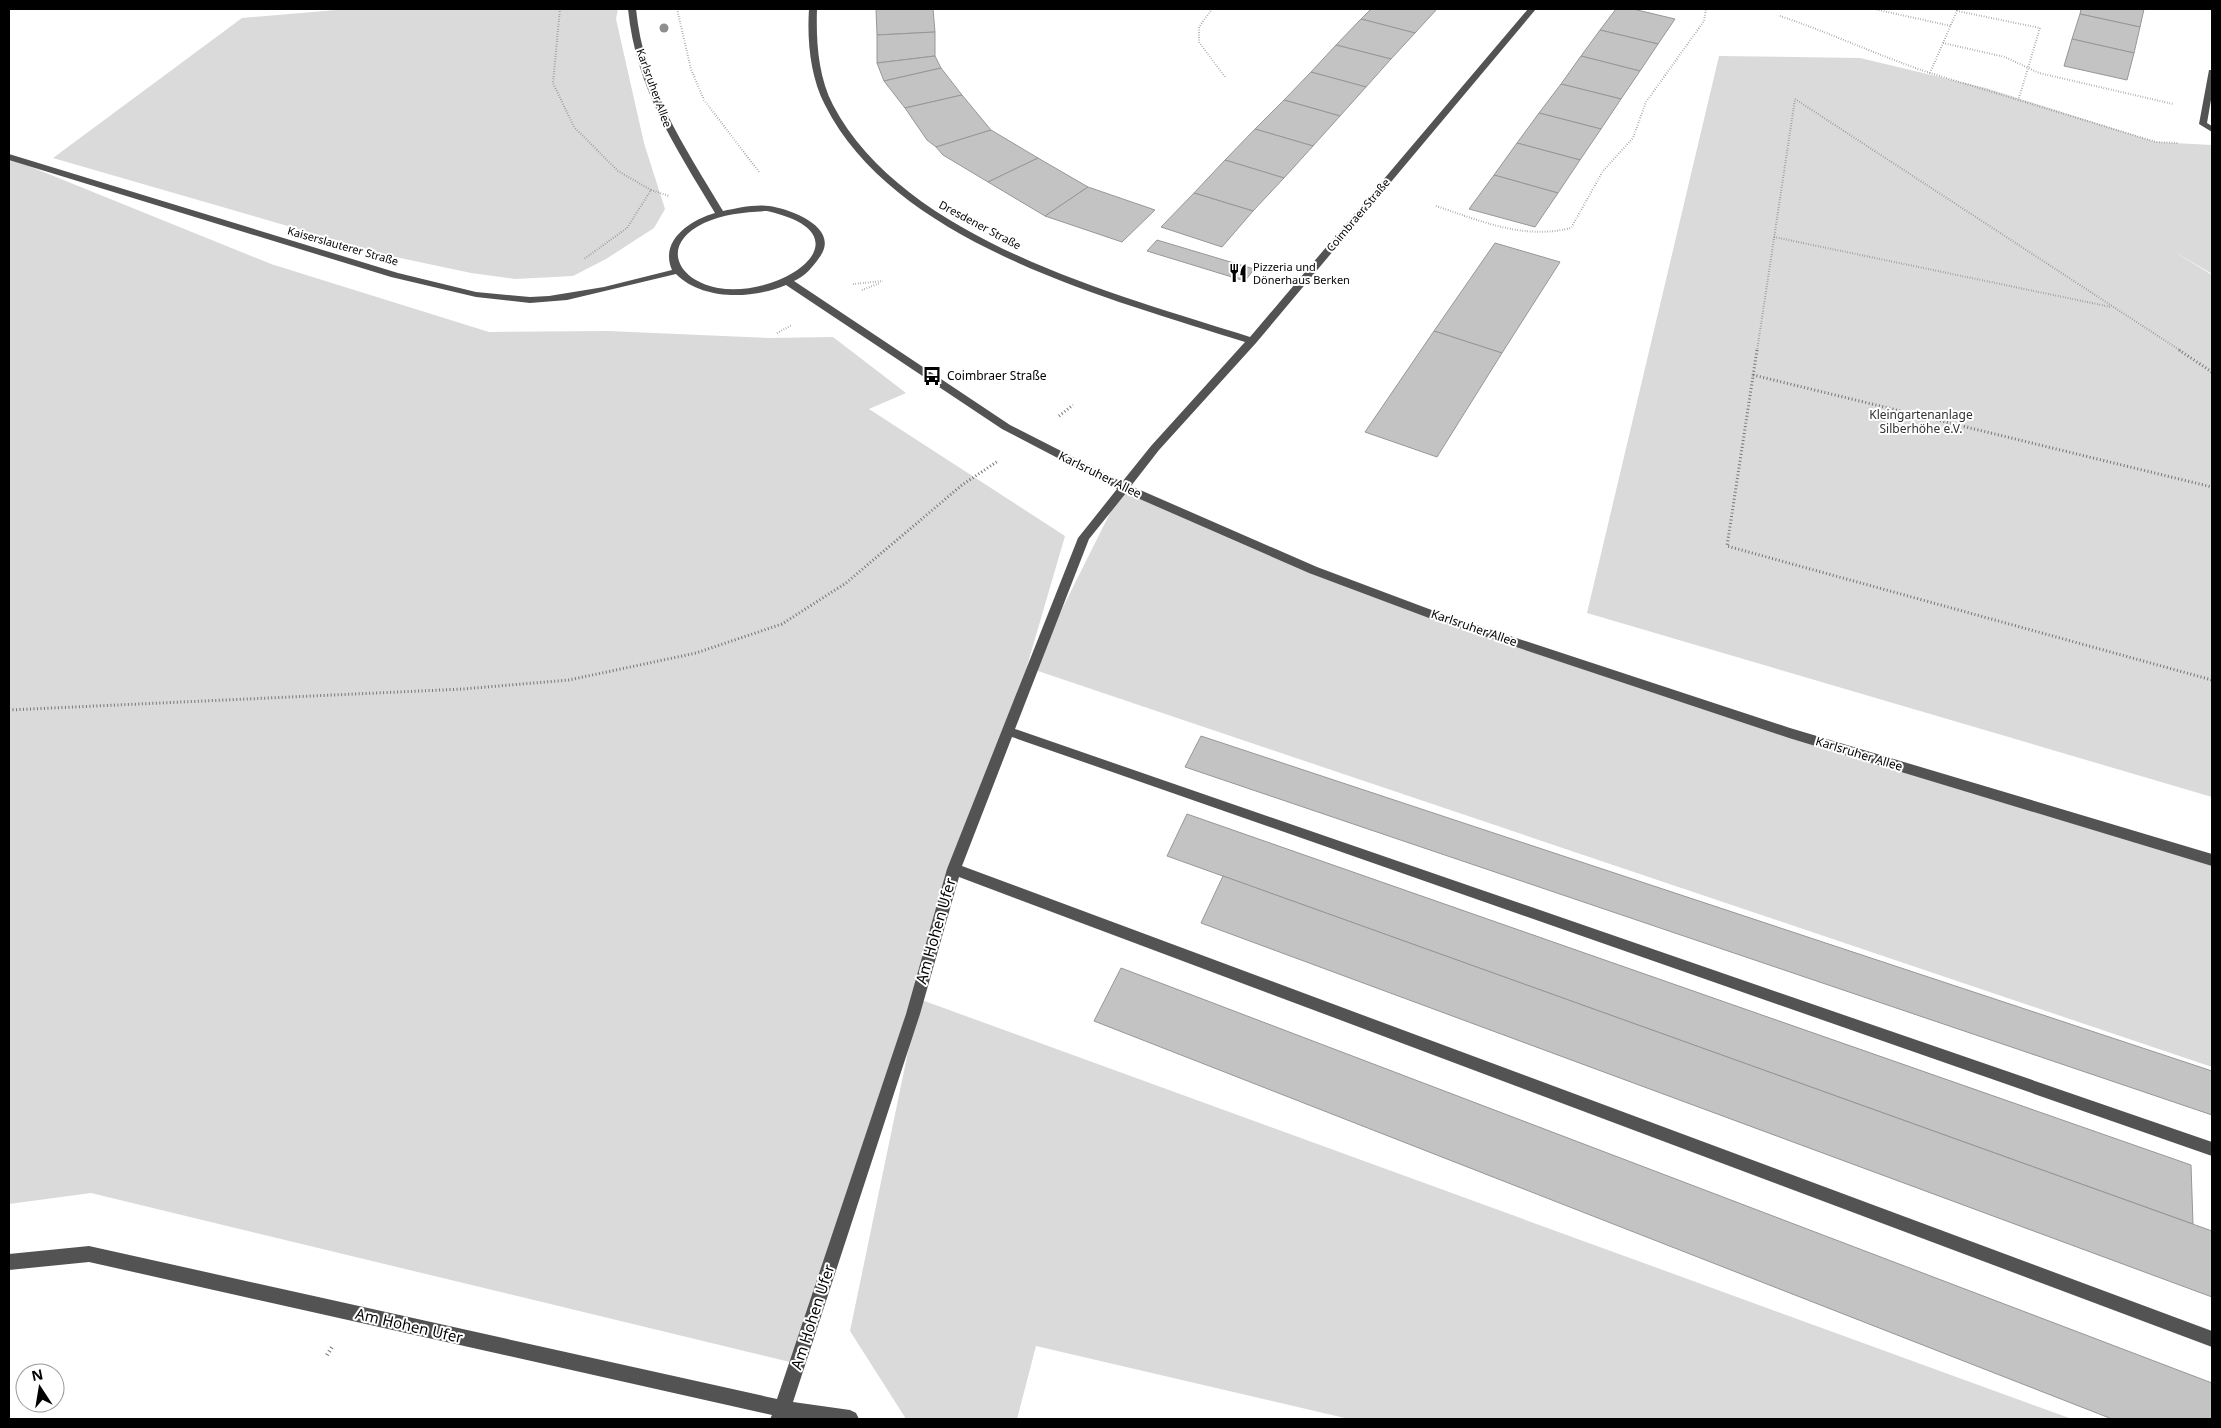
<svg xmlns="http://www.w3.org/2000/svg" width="2221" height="1428" viewBox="0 0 2221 1428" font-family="'Noto Sans',sans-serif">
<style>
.green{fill:#dadada}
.building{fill:#c3c3c3;stroke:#979797}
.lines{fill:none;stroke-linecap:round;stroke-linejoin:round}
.path-far2{stroke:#757575;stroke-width:2;stroke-dasharray:0.5 2;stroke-linecap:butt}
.path-far1{stroke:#757575;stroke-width:3;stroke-dasharray:1 2.5;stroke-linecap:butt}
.path{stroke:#757575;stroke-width:4;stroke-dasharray:1 3;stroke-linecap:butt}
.minor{fill:#535353;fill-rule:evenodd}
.tree{fill:#8e8e8e}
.labels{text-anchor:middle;stroke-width:4;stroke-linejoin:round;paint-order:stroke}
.far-street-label{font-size:11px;fill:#000;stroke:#fff}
.far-poi-label{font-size:11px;fill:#000;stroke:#fff;text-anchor:start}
.poi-label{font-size:12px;fill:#000;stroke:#fff;text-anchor:start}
.park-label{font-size:12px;fill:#313131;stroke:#fff}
.street-label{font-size:12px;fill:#000;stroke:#fff}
.near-street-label{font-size:15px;fill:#000;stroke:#fff}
</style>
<rect width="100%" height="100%" fill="#fff"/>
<g class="green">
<polygon points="348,9 618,9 616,19 644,143 665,209 654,228 606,259 573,276 515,279 471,273 391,256 53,158 242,18"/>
<polygon points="1719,56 1860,58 1986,88 2156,142 2212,145 2212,274 2170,249 2212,275 2212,797 1587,613"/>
<polygon points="9,158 271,264 489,332 608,331 768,338 833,337 906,393 869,409 1065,536 1008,731 954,869 794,1363 91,1193 9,1204"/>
<polygon points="1123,487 1313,570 1789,733 2212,860 2212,1067 1032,669"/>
<polygon points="919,999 2072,1419 1349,1419 1036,1346 1017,1419 906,1419 850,1331"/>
</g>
<g class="building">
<polygon points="876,9 933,9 935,32 877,35"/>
<polygon points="1371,9 1437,9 1415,33 1361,19"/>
<polygon points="1616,9 1633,9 1675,19 1658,44 1600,30"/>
<polygon points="2081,9 2144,9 2140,27 2080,14"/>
<polygon points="2080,14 2140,27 2134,53 2072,39"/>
<polygon points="1361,19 1415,33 1391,59 1336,45"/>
<polygon points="1600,30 1658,44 1640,71 1581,56"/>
<polygon points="935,32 935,56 877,63 877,35"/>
<polygon points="2072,39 2134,53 2127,80 2064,66"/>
<polygon points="1336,45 1391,59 1366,87 1311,72"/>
<polygon points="935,56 941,68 884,81 877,63"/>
<polygon points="1581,56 1640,71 1621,99 1561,84"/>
<polygon points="941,68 962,95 905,108 884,81"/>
<polygon points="1311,72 1366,87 1340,116 1284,100"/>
<polygon points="1561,84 1621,99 1601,129 1539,113"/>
<polygon points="962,95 991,130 936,147 927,140 905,108"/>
<polygon points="1284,100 1340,116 1313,146 1255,129"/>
<polygon points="1539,113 1601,129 1580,160 1517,143"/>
<polygon points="1255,129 1313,146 1284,178 1225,160"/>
<polygon points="991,130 1038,158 988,182 943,155 936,147"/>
<polygon points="1517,143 1580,160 1558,193 1494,175"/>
<polygon points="1038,158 1088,187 1045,216 988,182"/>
<polygon points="1225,160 1284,178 1253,211 1194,193"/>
<polygon points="1494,175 1558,193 1535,227 1469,209"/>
<polygon points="1088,187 1155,210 1122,242 1045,216"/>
<polygon points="1194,193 1253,211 1222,247 1161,227"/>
<polygon points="1157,240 1254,269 1245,281 1147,251"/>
<polygon points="1495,243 1560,262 1502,353 1434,331"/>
<polygon points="1434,331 1502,353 1437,457 1365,432"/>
<polygon points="1201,736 2212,1071 2212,1115 1185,767"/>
<polygon points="1187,814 2191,1165 2193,1224 1167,856"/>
<polygon points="1223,876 2212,1231 2212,1297 1201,923"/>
<polygon points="1121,968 2212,1383 2212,1419 2112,1419 1094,1021"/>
</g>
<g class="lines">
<g class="path-far2">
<polyline points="560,9 553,83 574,127 618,171 651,190 627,228 584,259"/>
<polyline points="677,9 691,69 704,100 759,172"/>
<polyline points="1212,9 1199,27 1199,42 1225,77"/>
<polyline points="1874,9 1951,26"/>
<path d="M1780,16C1831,33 1879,56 1930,73L2156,142L2178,143"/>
<polyline points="1943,43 2005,57 2039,73 2173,104"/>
<polyline points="1930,73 1957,11 2040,28 2019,98"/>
<polyline points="651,190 669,196"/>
<path d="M1436,206C1481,221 1523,240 1571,228L1603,171L1633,138L1646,102L1704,21L1706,9"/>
<polyline points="1774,237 2111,307"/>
<polyline points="853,284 883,281"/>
<polyline points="862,290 880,283"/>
<polyline points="777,333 792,325"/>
<polyline points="1757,351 1795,99 2181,351"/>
</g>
<g class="path-far1">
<polyline points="1757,350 1727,546 2212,680"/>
<polyline points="2179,350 2212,372"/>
<polyline points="1753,375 2212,487"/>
<polyline points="1059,416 1073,405"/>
<polyline points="9,710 463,689 569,680 696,653 782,624 846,583 962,485 998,461"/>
</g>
<polyline class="path" points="327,1355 332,1347"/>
<g class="minor">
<path d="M628,9H636C644,88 683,144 723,211C737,208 755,204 769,206C791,209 842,228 819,258C812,268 805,276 794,281L1010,425L1122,482L1151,446L1245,342C1108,298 895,244 825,105C810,76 807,40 809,9H817C816,41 818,76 833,105C904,240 1115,294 1250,337L1528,9H1536L1256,343L1159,450L1131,486L1317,567L1437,612L1790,728L2212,854V866L1789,738L1429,618L1309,573L1126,493L1089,539L1015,729L2212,1142V1156L1012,737L962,866L2212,1331V1347L959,877L920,1014L793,1402L850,1410L856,1413L859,1419H770L772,1415L89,1262L9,1270V1254L89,1246L777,1399L906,1014L947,869L1078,538L1117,489L1002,429L786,285C753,299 703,301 676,274L567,300L530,303L476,297L391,277L9,160V154L398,273L476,292L530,297L549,296L604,287L672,270C659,240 691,220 715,213C675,146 636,89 628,9ZM767,211C873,235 782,299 718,288C676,280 660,244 704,223C723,214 746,212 767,211Z"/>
<polygon points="2209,70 2212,70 2212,94 2207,123 2212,126 2212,132 2199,124"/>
</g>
</g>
<circle class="tree" cx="664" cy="28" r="4.5"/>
<defs>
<g id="restaurant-bare" transform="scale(1.5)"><path d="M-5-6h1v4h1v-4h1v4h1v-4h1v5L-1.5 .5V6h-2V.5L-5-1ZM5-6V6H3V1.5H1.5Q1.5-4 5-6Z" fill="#000" stroke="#fff" stroke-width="2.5" paint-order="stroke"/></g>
<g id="bus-bare" transform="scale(1.5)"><path d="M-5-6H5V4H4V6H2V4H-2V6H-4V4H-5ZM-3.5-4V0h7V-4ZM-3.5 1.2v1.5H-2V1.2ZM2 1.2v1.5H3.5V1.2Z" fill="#000" stroke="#fff" stroke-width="2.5" paint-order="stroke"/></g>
</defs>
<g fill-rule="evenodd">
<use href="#restaurant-bare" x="1238" y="273"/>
<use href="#bus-bare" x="932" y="376"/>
</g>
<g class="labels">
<g class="far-street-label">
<text transform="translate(654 88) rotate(70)" y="4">Karlsruher Allee</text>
<text transform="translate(1358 215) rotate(-50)" y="4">Coimbraer Straße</text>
<text transform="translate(980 225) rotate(28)" y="4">Dresdener Straße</text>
<text transform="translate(343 246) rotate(16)" y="4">Kaiserslauterer Straße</text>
</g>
<g class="far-poi-label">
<text x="1253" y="271">Pizzeria und<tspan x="1253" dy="13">Dönerhaus Berken</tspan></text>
</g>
<g class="poi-label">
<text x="947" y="380">Coimbraer Straße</text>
</g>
<g class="park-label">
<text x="1921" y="419">Kleingartenanlage<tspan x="1921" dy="14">Silberhöhe e.V.</tspan></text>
</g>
<g class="street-label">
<text transform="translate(1100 475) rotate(26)" y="4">Karlsruher Allee</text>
<text transform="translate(1474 628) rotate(19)" y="4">Karlsruher Allee</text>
<text transform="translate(1859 754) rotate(17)" y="4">Karlsruher Allee</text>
</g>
<g class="near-street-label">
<text transform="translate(936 931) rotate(-74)" y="5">Am Hohen Ufer</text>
<text transform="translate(813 1317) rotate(-72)" y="5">Am Hohen Ufer</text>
<text transform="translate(409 1326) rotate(13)" y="5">Am Hohen Ufer</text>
</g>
</g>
<rect width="2221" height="1428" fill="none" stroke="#000000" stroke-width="20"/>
<g transform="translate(40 1388) rotate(348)"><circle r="24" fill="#ffffff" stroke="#999999"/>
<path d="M0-4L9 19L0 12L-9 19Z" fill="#000000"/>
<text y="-8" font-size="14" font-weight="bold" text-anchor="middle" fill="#000000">N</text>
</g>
</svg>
